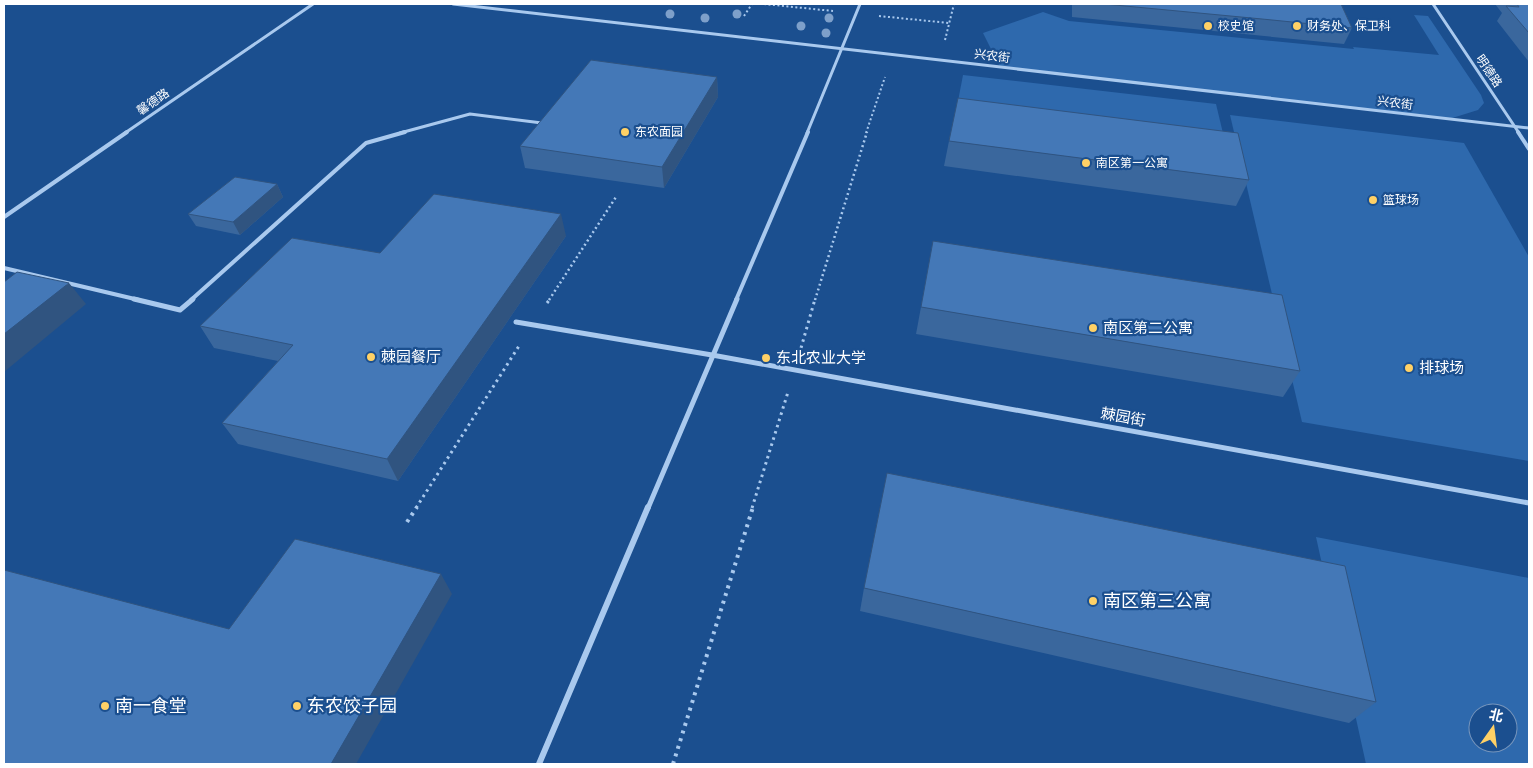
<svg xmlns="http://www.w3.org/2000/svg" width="1533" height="768" viewBox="0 0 1533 768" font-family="'Space Grotesk','Noto Sans SC',sans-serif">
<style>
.green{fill:#2e69ad;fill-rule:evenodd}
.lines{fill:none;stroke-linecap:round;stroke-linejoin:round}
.path-far3{stroke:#a9c9ee;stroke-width:2;stroke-dasharray:2 2.5;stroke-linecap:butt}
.path-far2{stroke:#a9c9ee;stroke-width:2.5;stroke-dasharray:2 3;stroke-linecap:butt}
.path-far1{stroke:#a9c9ee;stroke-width:3;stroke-dasharray:2.5 4;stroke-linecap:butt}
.path{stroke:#a9c9ee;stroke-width:4;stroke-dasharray:3 5;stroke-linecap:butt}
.street-far3{stroke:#a9c9ee;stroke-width:3}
.street-far2{stroke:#a9c9ee;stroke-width:4}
.street-far1{stroke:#a9c9ee;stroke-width:5}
.street{stroke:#a9c9ee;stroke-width:6}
.tree{fill:#7ea0ca}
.wall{fill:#3a679d}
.shaded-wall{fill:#305480}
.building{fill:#4478b7;stroke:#305480}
.poi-dot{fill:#ffd166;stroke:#1b4f8f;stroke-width:2}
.labels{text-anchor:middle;stroke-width:4.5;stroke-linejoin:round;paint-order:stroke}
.far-poi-label{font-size:12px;fill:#fff;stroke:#1b4f8f;text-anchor:start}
.far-street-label{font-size:12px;fill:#fff;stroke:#1b4f8f}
.poi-label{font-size:15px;fill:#fff;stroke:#1b4f8f;text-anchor:start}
.street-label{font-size:15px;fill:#fff;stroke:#1b4f8f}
.near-poi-label{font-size:18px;fill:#fff;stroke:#1b4f8f;text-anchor:start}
</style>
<rect width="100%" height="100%" fill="#1b4f8f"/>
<g class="green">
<polygon points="1043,12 1069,21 1354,49 1353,47 1439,55 1414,15 1428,16 1481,95 1484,103 1478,110 1449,119 1000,67 983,33"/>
<polygon points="963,75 1216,104 1227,150 955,117"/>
<polygon points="1230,115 1464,143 1529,257 1529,461 1302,422"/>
<path d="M1316,537L1529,578V764H1366ZM1478,713H1508V743H1478Z"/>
</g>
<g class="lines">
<g class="path-far3">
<polyline points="764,4 833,11"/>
<polyline points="744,16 752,4"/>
<polyline points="879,16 949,23"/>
<polyline points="945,40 954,4"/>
<polyline points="866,133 885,77"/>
</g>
<g class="path-far2">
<polyline points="549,300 616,197"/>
<polyline points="815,300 867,132"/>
</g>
<g class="path-far1">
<polyline points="547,303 550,299"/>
<polyline points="801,348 815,299"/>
<polyline points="416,508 519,346"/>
<polyline points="752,508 788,392"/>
</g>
<g class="path">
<polyline points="407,522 417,507"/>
<polyline points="673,764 753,507"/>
</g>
<g class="street-far3">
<polyline points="453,4 1529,128"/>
<polyline points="1433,4 1519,133"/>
<polyline points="125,133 313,4"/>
<polyline points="400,133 470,114 542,123"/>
<polyline points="807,133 860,4"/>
</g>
<g class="street-far2">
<polyline points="1518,132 1529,149"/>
<polyline points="4,217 127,132"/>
<polyline points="4,268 139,300"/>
<polyline points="191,300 366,143 405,132"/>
<polyline points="736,300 808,132"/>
</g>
<g class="street-far1">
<polyline points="134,299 180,310 193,299"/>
<polyline points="516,322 712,355 1529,503"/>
<polyline points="648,508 737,299"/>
</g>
<polyline class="street" points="539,764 648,507"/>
</g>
<g class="tree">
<circle cx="670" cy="14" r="4.5"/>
<circle cx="737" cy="14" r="4.5"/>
<circle cx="705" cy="18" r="4.5"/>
<circle cx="829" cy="18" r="4.5"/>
<circle cx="801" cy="26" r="4.5"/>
<circle cx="826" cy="33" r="4.5"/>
</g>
<g class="wall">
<polygon points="1072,4 1341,4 1352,28 1344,44 1072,17"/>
<polygon points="1495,4 1529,4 1529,62 1497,21 1502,13"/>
<polygon points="717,77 718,97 664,188 525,168 520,146"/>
<polygon points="949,141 1249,180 1236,206 944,166"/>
<polygon points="277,184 283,197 240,235 196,226 188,214"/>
<polygon points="566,236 398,481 238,444 222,423 278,361 214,348 200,326 380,253"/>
<polygon points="921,307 1300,371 1283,397 916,334"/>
<polygon points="864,588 1376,702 1349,723 860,611"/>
</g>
<g class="shaded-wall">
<polygon points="717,77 718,97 664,188 662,167"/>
<polygon points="277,184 283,197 240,235 233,222"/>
<polygon points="561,214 566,236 398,481 387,459"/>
<polygon points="69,283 86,304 4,372 4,334"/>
<polygon points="441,574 452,594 356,764 331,764"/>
</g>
<g class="building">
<polygon points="1104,4 1341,4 1352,28 1262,19"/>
<polygon points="1517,4 1529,4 1529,33 1506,6 1519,7"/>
<polygon points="591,60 717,77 662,167 520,146"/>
<polygon points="958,98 1238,133 1249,180 949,141"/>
<polygon points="235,177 277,184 233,222 188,214"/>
<polygon points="434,194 561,214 387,459 222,423 293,345 200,326 292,238 380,253"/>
<polygon points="933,241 1282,295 1300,371 921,307"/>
<polygon points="17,272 69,283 4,334 4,282"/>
<polygon points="887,473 1345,566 1376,702 864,588"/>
<polygon points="295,539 441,574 331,764 4,764 4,570 229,629"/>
</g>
<g class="poi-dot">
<circle cx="1208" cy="26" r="5"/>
<circle cx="1297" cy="26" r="5"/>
<circle cx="625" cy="132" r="5"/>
<circle cx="1086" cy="163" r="5"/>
<circle cx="1373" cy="200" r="5"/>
<circle cx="1093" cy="328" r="5"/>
<circle cx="371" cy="357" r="5"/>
<circle cx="766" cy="358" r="5"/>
<circle cx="1409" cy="368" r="5"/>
<circle cx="1093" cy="601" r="5"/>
<circle cx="105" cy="706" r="5"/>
<circle cx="297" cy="706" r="5"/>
</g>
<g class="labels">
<g class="far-poi-label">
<text x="1218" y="30">校史馆</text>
<text x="1307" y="30">财务处、保卫科</text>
<text x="635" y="136">东农面园</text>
<text x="1096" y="167">南区第一公寓</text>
<text x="1383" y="204">篮球场</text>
</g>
<g class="far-street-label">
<text transform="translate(992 56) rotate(7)" y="4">兴农街</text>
<text transform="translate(1489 71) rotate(56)" y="4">明德路</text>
<text transform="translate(153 102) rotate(-35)" y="4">馨德路</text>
<text transform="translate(1395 103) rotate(7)" y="4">兴农街</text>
</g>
<g class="poi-label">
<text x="1103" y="333">南区第二公寓</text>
<text x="381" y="362">棘园餐厅</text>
<text x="776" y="363">东北农业大学</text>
<text x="1419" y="373">排球场</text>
</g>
<g class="street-label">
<text transform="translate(1123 417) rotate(10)" y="5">棘园街</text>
</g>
<g class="near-poi-label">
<text x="1103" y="607">南区第三公寓</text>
<text x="115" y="712">南一食堂</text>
<text x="307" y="712">东农饺子园</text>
</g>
</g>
<rect width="1533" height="768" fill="none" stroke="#ffffff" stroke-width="10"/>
<g transform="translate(1493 728) rotate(14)"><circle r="24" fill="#1b4f8f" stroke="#7695bc"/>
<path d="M0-4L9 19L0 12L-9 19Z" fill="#ffd166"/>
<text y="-8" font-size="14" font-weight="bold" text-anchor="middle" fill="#ffffff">北</text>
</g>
</svg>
